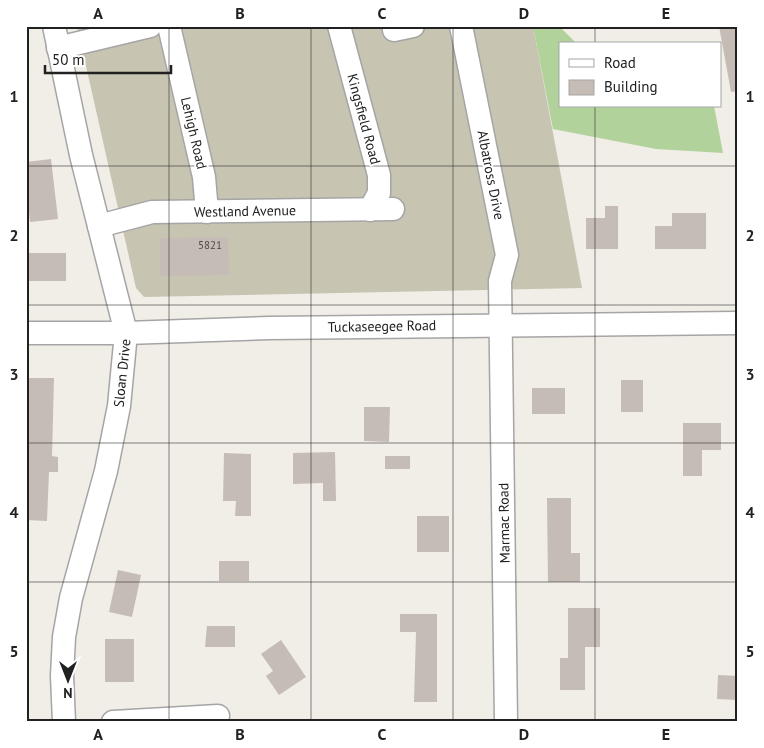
<svg xmlns="http://www.w3.org/2000/svg" width="764" height="748" viewBox="0 0 764 748" font-family="'PT Sans',sans-serif">
<style>
.construction{fill:#c7c4b2}
.forest{fill:#b2d29b}
.building{fill:#c6bcb6}
.lines{fill:none;stroke-linecap:round;stroke-linejoin:round}
.minor-casing{stroke:#a5a5a5;stroke-width:25}
.minor{stroke:#fff;stroke-width:22}
.grid{fill:none;stroke:#212121;stroke-width:1;stroke-opacity:0.55}
.labels{text-anchor:middle;stroke-width:4;stroke-linejoin:round;paint-order:stroke}
.number-label{font-size:11px;fill:#4a4846}
.street-label{font-size:14px;fill:#212121;stroke:#fff}
.neatline{fill:none;stroke:#212121;stroke-width:2}
.grid-label{font-size:16px;text-anchor:middle;font-weight:bold;fill:#212121}
</style>
<rect width="100%" height="100%" fill="#f1ede7"/>
<polygon class="construction" points="77,26 533,26 582,288 144,297 136,288"/>
<polygon class="forest" points="533,26 559,26 577,44 560,44 560,106 714,106 723,153 656,149 553,129"/>
<g class="building">
<polygon points="719,26 738,26 738,91 731,92"/>
<polygon points="51,159 58,219 30,222 26,185 26,162"/>
<polygon points="605,206 618,206 618,249 586,249 586,218 605,218"/>
<polygon points="672,213 706,213 706,249 655,249 655,226 672,226"/>
<polygon points="228,237 229,275 160,276 160,238"/>
<rect x="26" y="253" width="40" height="28"/>
<polygon points="29,378 54,378 52,456 58,457 58,472 49,472 47,521 26,520 26,432 29,432"/>
<rect x="621" y="380" width="22" height="32"/>
<rect x="532" y="388" width="33" height="26"/>
<polygon points="364,407 390,407 389,442 364,441"/>
<polygon points="683,423 721,423 721,450 702,450 702,476 683,476"/>
<polygon points="335,452 336,501 323,501 323,483 293,484 293,453"/>
<polygon points="224,453 251,454 251,516 235,516 236,501 223,501"/>
<rect x="385" y="456" width="25" height="13"/>
<polygon points="547,498 571,498 571,553 580,553 580,582 548,582"/>
<rect x="417" y="516" width="32" height="36"/>
<rect x="219" y="561" width="30" height="20"/>
<polygon points="118,570 141,575 132,617 109,612"/>
<polygon points="568,608 600,608 600,647 585,647 585,690 560,690 560,658 568,658"/>
<polygon points="400,614 437,614 437,702 414,702 416,632 400,632"/>
<polygon points="207,626 235,626 235,647 205,647"/>
<rect x="105" y="639" width="29" height="43"/>
<polygon points="281,640 306,677 279,695 266,676 273,671 261,654"/>
<polygon points="718,675 738,676 738,700 717,699"/>
</g>
<g class="lines">
<g class="minor-casing">
<g id="minor">
<polyline points="54,26 81,155 126,333 119,406 106,471 71,598 64,637 62,676 64,722"/>
<polyline points="169,26 204,177 207,212"/>
<polyline points="339,26 379,175 379,193 370,210"/>
<polyline points="461,26 507,255 500,281 506,722"/>
<polyline points="394,30 413,26"/>
<polyline points="58,48 150,26"/>
<polyline points="99,226 152,212 393,209"/>
<polyline points="26,333 126,333 269,328 738,323"/>
<polyline points="113,722 218,716"/>
</g>
</g>
<use href="#minor" class="minor"/>
</g>
<path class="grid" d="M169,26V722M311,26V722M453,26V722M595,26V44M595,106V722M26,166H738M26,305H738M26,443H738M26,582H738"/>
<g class="labels">
<g class="number-label">
<text x="210" y="249">5821</text>
</g>
<g class="street-label">
<text transform="translate(364 119) rotate(75)" y="5">Kingsfield Road</text>
<text transform="translate(194 133) rotate(77)" y="5">Lehigh Road</text>
<text transform="translate(491 175) rotate(79)" y="5">Albatross Drive</text>
<text transform="translate(245 211) rotate(-1)" y="5">Westland Avenue</text>
<text transform="translate(382 326) rotate(-1)" y="5">Tuckaseegee Road</text>
<text transform="translate(122 373) rotate(-84)" y="5">Sloan Drive</text>
<text transform="translate(504 523) rotate(-91)" y="5">Marmac Road</text>
</g>
</g>
<rect width="764" height="748" fill="none" stroke="#ffffff" stroke-width="55"/>
<rect x="559" y="42" width="162" height="65" fill="#ffffff" stroke="#a6a6a6"/>
<rect x="569" y="59" width="25" height="8" fill="#ffffff" stroke="#a6a6a6"/>
<text x="604" y="68" font-size="15" fill="#212121">Road</text>
<rect x="569" y="80" width="25" height="15" fill="#c6bcb6" stroke="#a6a6a6"/>
<text x="604" y="92" font-size="15" fill="#212121">Building</text>
<g transform="translate(68 680) rotate(180)" stroke="#ffffff" stroke-width="4" paint-order="stroke">
<path d="M0-4L9 19L0 12L-9 19Z" fill="#212121"/>
<text y="-8" font-size="14" font-weight="bold" text-anchor="middle" fill="#212121">N</text>
</g>
<path d="M45 65v8h126v-8" fill="none" stroke="#212121" stroke-width="2.5"/>
<text x="52" y="65" font-size="15" fill="#212121" stroke="#ffffff" stroke-width="4" paint-order="stroke">50 m</text>
<rect x="28" y="28" width="708" height="692" class="neatline"/>
<g class="grid-label">
<text x="98" y="19">A</text>
<text x="240" y="19">B</text>
<text x="382" y="19">C</text>
<text x="524" y="19">D</text>
<text x="666" y="19">E</text>
<text x="14" y="102">1</text>
<text x="750" y="102">1</text>
<text x="14" y="241">2</text>
<text x="750" y="241">2</text>
<text x="14" y="380">3</text>
<text x="750" y="380">3</text>
<text x="14" y="518">4</text>
<text x="750" y="518">4</text>
<text x="14" y="657">5</text>
<text x="750" y="657">5</text>
<text x="98" y="740">A</text>
<text x="240" y="740">B</text>
<text x="382" y="740">C</text>
<text x="524" y="740">D</text>
<text x="666" y="740">E</text>
</g>
</svg>
